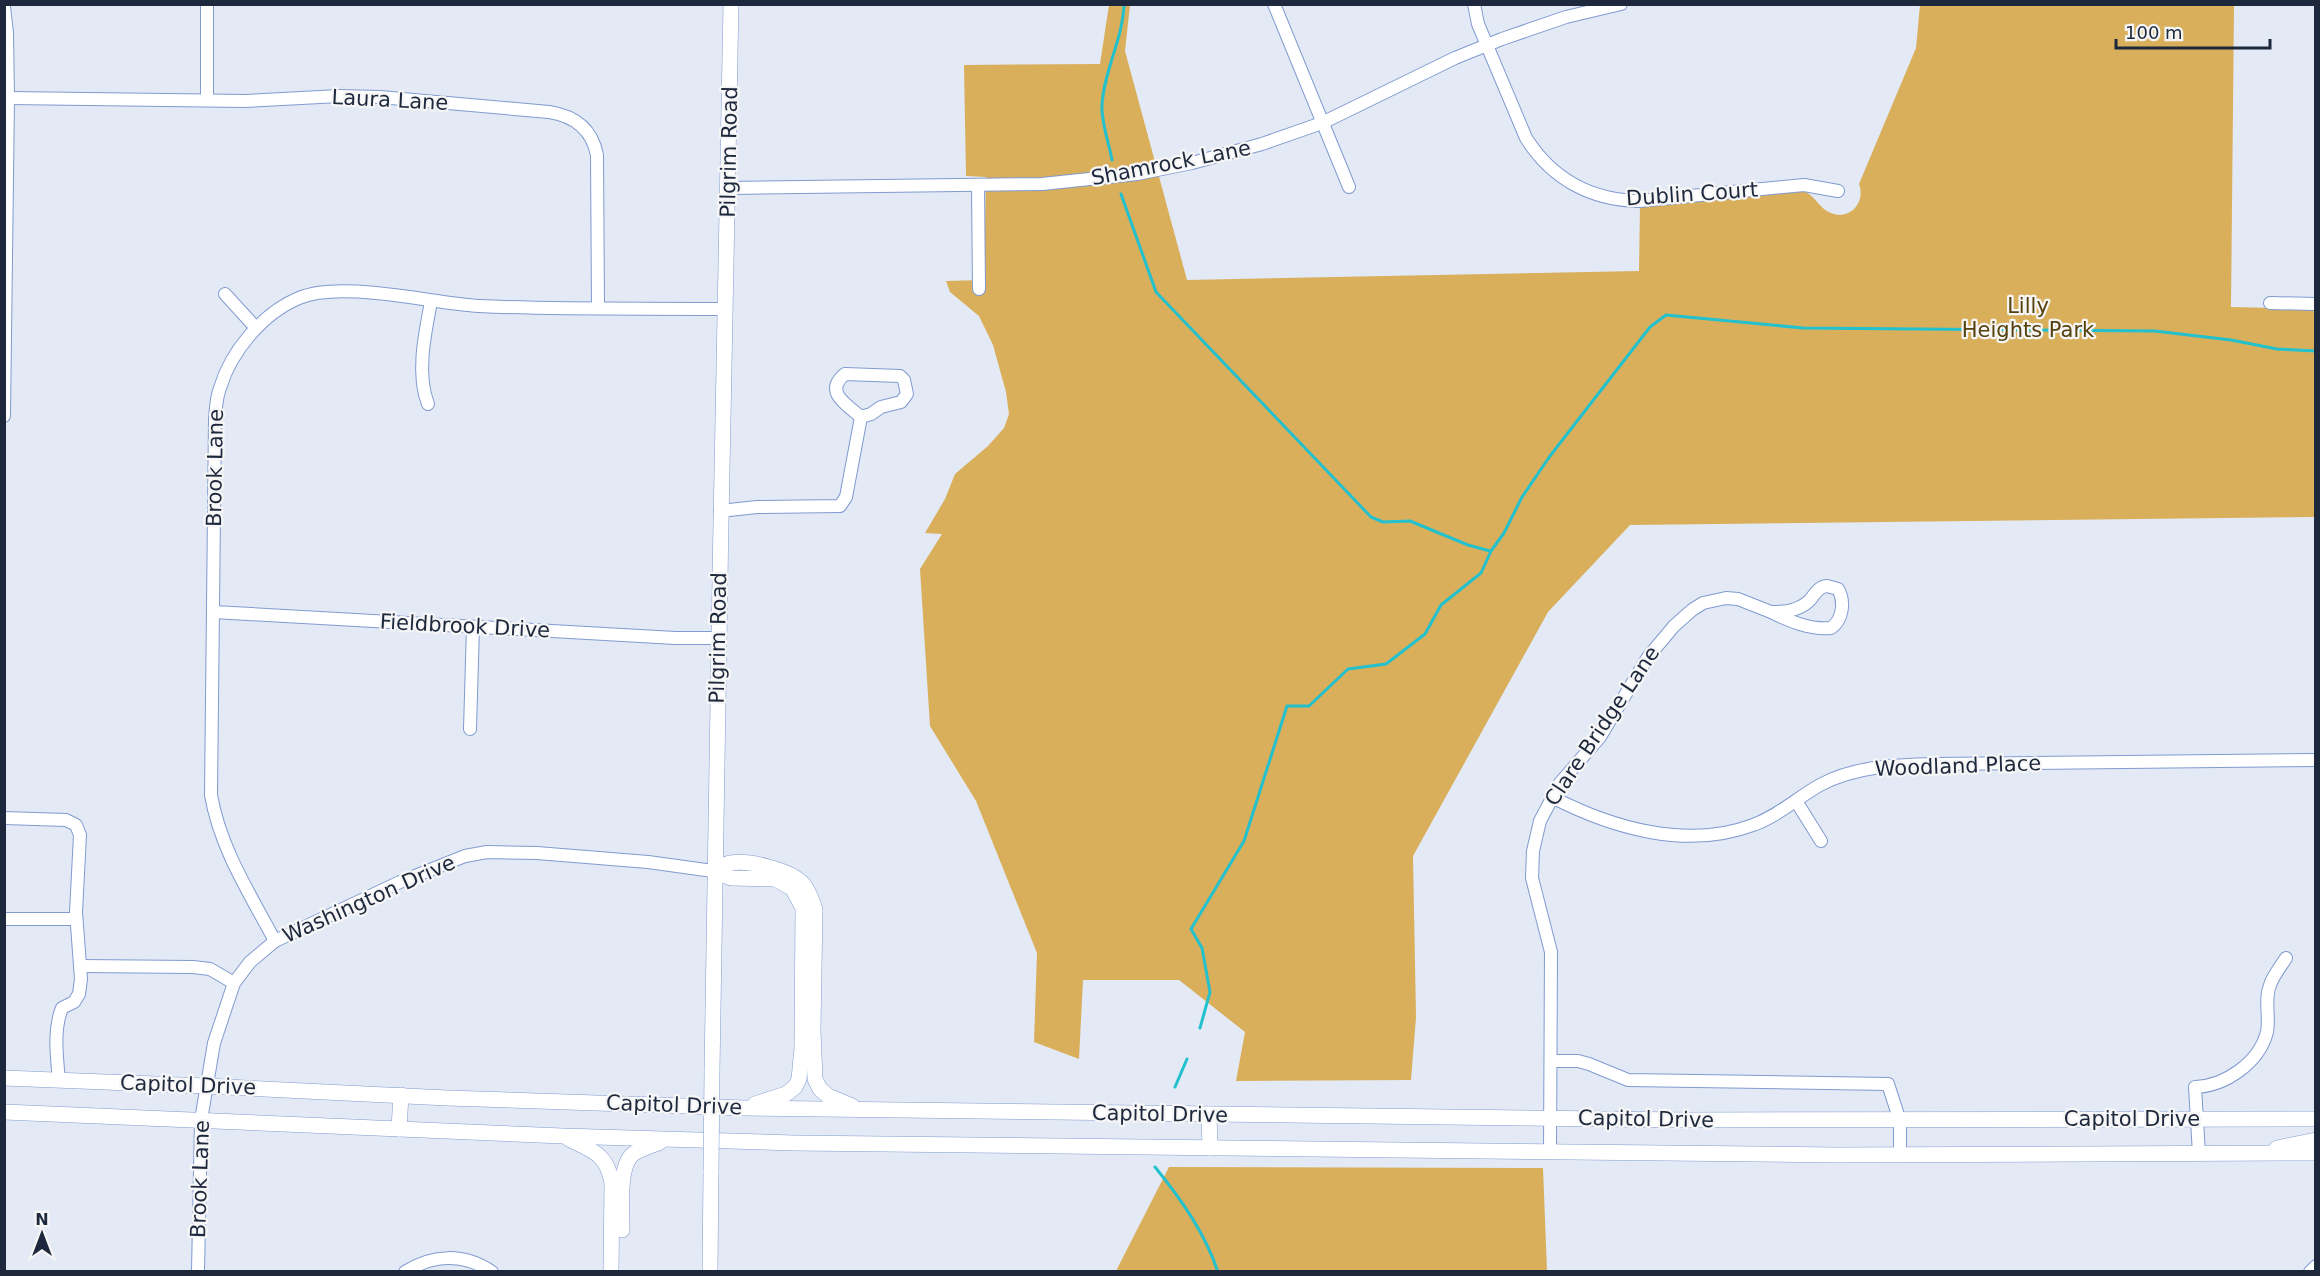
<svg xmlns="http://www.w3.org/2000/svg" width="2320" height="1276" viewBox="0 0 2320 1276" font-family="'DejaVu Sans',sans-serif">
<style>
.green{fill:#d9af5b}
.lines{fill:none;stroke-linecap:round;stroke-linejoin:round}
.stream{stroke:#23c1cd;stroke-width:3}
.minor-casing{stroke:#809bd0;stroke-width:14}
.major-casing{stroke:#809bd0;stroke-width:16}
.minor{stroke:#fff;stroke-width:12}
.major{stroke:#fff;stroke-width:15}
.major-bridge-casing{stroke:#809bd0;stroke-width:16;stroke-linecap:butt}
.major-bridge{stroke:#fff;stroke-width:15}
.labels{text-anchor:middle;stroke-width:4.5;stroke-linejoin:round;paint-order:stroke}
.street-label{font-size:21px;fill:#1d283d;stroke:#f6f6f6}
.park-label{font-size:21px;fill:#56400c;stroke:#f6f6f6}
</style>
<rect width="100%" height="100%" fill="#e3e9f5"/>
<g class="green">
<path d="M1109,5H1130L1125,51L1187,280L1639,271L1640,206L1801,190C1816,195 1818,208 1831,213C1850,221 1866,202 1859,184L1916,48L1920,5H2234L2231,307L2315,309V517L1630,525L1548,612L1413,856L1416,1017L1411,1080L1236,1081L1245,1032L1179,980H1083L1079,1059L1034,1042L1037,953L976,801L930,726L920,569L942,534L925,533L945,499L955,474L988,446L1004,428L1009,414L1006,392L993,345L979,316L950,292L946,281L984,280L986,177L966,176L964,65L1100,64Z"/>
<polygon points="1169,1167 1543,1168 1547,1271 1116,1271"/>
</g>
<g class="lines">
<g class="stream">
<path d="M1112,160C1109,143 1101,122 1102,105C1104,70 1123,39 1124,4"/>
<polyline points="1121,194 1156,292 1371,517 1383,522 1410,521 1468,545 1490,551"/>
<polyline points="1200,1028 1210,992 1202,948 1191,929 1244,841 1287,706 1309,706 1348,669 1386,664 1425,634 1441,605 1481,573 1491,551 1504,533 1522,497 1550,456 1650,327 1666,315 1803,328 2155,331 2231,340 2277,349 2316,351"/>
<polyline points="1175,1087 1187,1059"/>
<path d="M1155,1167C1181,1199 1205,1233 1218,1272"/>
</g>
<g class="minor-casing">
<g id="minor">
<polyline points="1274,4 1349,187"/>
<path d="M1474,4L1478,24L1526,138C1552,179 1591,200 1639,201L1804,185L1838,191"/>
<polyline points="4,7 7,33 8,98 4,416"/>
<path d="M8,98L245,101L339,96L380,97L549,112C575,116 592,129 597,155L598,308"/>
<polyline points="207,100 207,4"/>
<polyline points="978,185 979,289"/>
<polyline points="729,188 1042,184 1137,174 1192,163 1262,144 1322,123 1455,58 1502,39 1566,17 1621,4"/>
<polyline points="225,294 256,328"/>
<polyline points="2270,303 2316,304"/>
<path d="M845,374L900,376L904,380L907,394L901,402L881,407L871,414L861,417C847,405 823,392 845,374Z"/>
<path d="M428,404C416,374 425,333 431,302"/>
<polyline points="720,511 757,507 840,506 846,497 861,417"/>
<path d="M1827,586L1838,589C1845,601 1843,620 1831,628C1810,630 1789,621 1771,612C1785,612 1798,611 1809,601C1815,595 1817,587 1827,586Z"/>
<polyline points="214,612 675,638 717,638"/>
<polyline points="470,729 473,627"/>
<path d="M1552,797C1612,828 1687,850 1753,825C1778,816 1797,798 1820,785C1855,766 1895,765 1935,764L2316,760"/>
<polyline points="1796,801 1821,841"/>
<path d="M4,818L66,820L76,825L80,835L76,912L81,979L79,994L74,1002L62,1008C53,1030 57,1057 59,1081"/>
<polyline points="4,919 76,919"/>
<path d="M275,941C250,894 220,848 211,795L215,419C216,409 216,398 220,388C231,351 263,313 299,298C342,280 430,303 479,306C561,310 643,308 725,309"/>
<polyline points="80,966 193,967 210,969 234,983"/>
<polyline points="1552,1061 1578,1061 1589,1064 1628,1080 1888,1084 1900,1121 1900,1155"/>
<polyline points="1550,1152 1551,952 1532,878 1533,851 1540,821 1560,783 1600,737 1648,657 1674,626 1692,610 1703,603 1726,598 1738,599 1771,612"/>
<path d="M2199,1154L2195,1087C2225,1086 2259,1063 2267,1032C2270,1017 2264,1000 2270,985C2273,976 2281,966 2286,958"/>
<polyline points="198,1272 201,1120 214,1043 234,983 250,962 275,941 400,882 465,856 487,852 537,853 648,862 713,871"/>
<path d="M405,1272C433,1254 464,1253 492,1272"/>
<polyline points="2310,1272 2316,1266"/>
</g>
</g>
<g class="major-casing">
<g id="major">
<path d="M713,871C719,868 725,864 731,863C749,860 791,870 803,884C809,891 812,900 815,909L813,1031L815,1079L820,1089L828,1096L852,1106"/>
<polyline points="713,871 731,878 775,879 792,888 803,908 802,1048 799,1079 795,1087 786,1094 755,1104"/>
<path d="M712,1071C715,715 726,360 731,4"/>
<polyline points="4,1078 206,1086 447,1098 744,1108 1685,1120 2316,1119"/>
<polyline points="4,1112 563,1136 794,1143 1835,1155 2316,1153"/>
<polyline points="1209,1114 1210,1148"/>
<polyline points="399,1129 401,1095"/>
<path d="M569,1139C593,1151 607,1154 612,1183L611,1272"/>
<polyline points="2277,1148 2316,1140"/>
<path d="M622,1230C622,1211 618,1166 633,1154C641,1148 652,1146 660,1142"/>
<polyline points="710,1272 711,1171"/>
</g>
</g>
<use href="#minor" class="minor"/>
<use href="#major" class="major"/>
<g class="major-bridge-casing">
<polyline id="major-bridge" points="711,1171 712,1071"/>
</g>
<use href="#major-bridge" class="major-bridge"/>
</g>
<g class="labels">
<g class="street-label">
<text transform="translate(390 100) rotate(3)" y="7">Laura Lane</text>
<text transform="translate(729 152) rotate(-89)" y="7">Pilgrim Road</text>
<text transform="translate(1171 163) rotate(-11)" y="7">Shamrock Lane</text>
<text transform="translate(1692 194) rotate(-4)" y="7">Dublin Court</text>
<text transform="translate(215 468) rotate(-89)" y="7">Brook Lane</text>
<text transform="translate(465 626) rotate(3)" y="7">Fieldbrook Drive</text>
<text transform="translate(718 638) rotate(-89)" y="7">Pilgrim Road</text>
<text transform="translate(1602 726) rotate(-56)" y="7">Clare Bridge Lane</text>
<text transform="translate(1958 766) rotate(-2)" y="7">Woodland Place</text>
<text transform="translate(369 899) rotate(-24)" y="7">Washington Drive</text>
<text transform="translate(188 1085) rotate(2)" y="7">Capitol Drive</text>
<text transform="translate(674 1105) rotate(2)" y="7">Capitol Drive</text>
<text transform="translate(1160 1114) rotate(1)" y="7">Capitol Drive</text>
<text transform="translate(1646 1119) rotate(1)" y="7">Capitol Drive</text>
<text x="2132" y="1126">Capitol Drive</text>
<text transform="translate(200 1179) rotate(-88)" y="7">Brook Lane</text>
</g>
<g class="park-label">
<text x="2028" y="313">Lilly<tspan x="2028" dy="24">Heights Park</tspan></text>
</g>
</g>
<rect width="2320" height="1276" fill="none" stroke="#1d283d" stroke-width="12"/>
<g transform="translate(42 1234)" stroke="#f6f6f6" stroke-width="4.5" paint-order="stroke">
<path d="M0-4.5L10 22L0 15L-10 22Z" fill="#1d283d"/>
<text y="-9" font-size="16" font-weight="bold" text-anchor="middle" fill="#1d283d">N</text>
</g>
<path d="M2116 39v9h154v-9" fill="none" stroke="#1d283d" stroke-width="3"/>
<text x="2125" y="39" font-size="18" fill="#1d283d" stroke="#f6f6f6" stroke-width="4.5" paint-order="stroke">100 m</text>
</svg>
